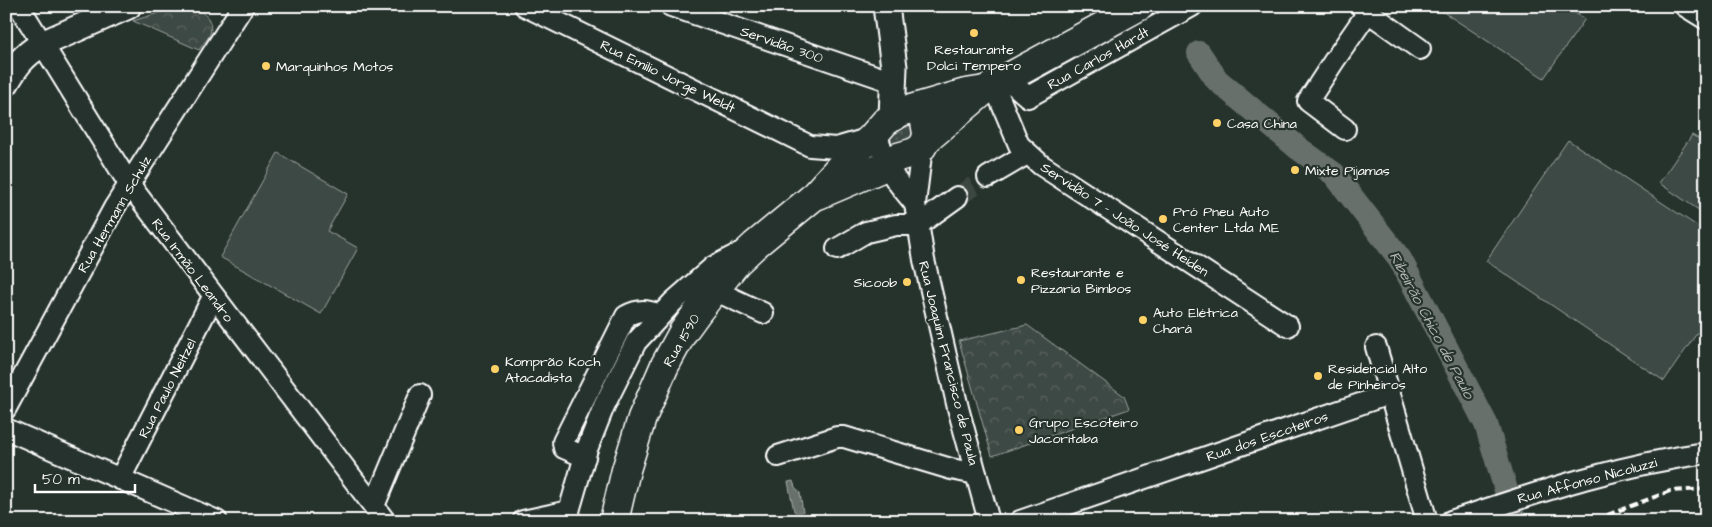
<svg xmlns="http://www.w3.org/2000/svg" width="1712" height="527" viewBox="0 0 1712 527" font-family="'Architects Daughter',sans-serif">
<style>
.grass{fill:url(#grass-dots);stroke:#9ea4a2}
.park{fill:url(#park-crowns);stroke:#9ea4a2}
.pitch{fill:#3e4944;stroke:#9ea4a2}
.water{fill:url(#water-ripples);stroke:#a4a9a7}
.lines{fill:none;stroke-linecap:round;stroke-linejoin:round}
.river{stroke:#67706c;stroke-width:24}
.minor-tunnel{stroke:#3c4742;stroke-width:20;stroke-dasharray:20 10;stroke-linecap:butt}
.minor-casing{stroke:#fff;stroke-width:24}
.major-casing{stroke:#fff;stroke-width:29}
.highway-casing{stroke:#fff;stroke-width:31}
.minor{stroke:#26332d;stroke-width:20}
.major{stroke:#26332d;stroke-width:25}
.highway{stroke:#26332d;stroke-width:28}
.rail{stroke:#fff;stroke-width:4;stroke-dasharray:8 4;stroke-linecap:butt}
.poi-dot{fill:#ffd166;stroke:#26332d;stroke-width:2}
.labels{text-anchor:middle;stroke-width:4.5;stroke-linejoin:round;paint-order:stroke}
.street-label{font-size:14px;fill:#fff;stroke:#26332d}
.poi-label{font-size:14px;fill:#fff;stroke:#26332d;text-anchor:start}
.water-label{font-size:15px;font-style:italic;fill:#b3b8b6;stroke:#26332d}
</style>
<defs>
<pattern id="grass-dots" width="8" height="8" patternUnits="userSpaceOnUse" patternTransform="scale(1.25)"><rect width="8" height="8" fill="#3e4944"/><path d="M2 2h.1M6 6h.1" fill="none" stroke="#5b6460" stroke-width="1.8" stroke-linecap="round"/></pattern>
<pattern id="park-crowns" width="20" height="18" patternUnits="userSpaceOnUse" patternTransform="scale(1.25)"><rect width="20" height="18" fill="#3e4944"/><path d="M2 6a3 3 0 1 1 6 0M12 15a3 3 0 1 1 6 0" fill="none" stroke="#5b6460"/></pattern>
<pattern id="water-ripples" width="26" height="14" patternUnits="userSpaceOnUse" patternTransform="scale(1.25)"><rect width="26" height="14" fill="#67706c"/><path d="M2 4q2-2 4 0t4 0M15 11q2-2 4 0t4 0" fill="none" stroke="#575a59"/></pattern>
</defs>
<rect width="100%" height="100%" fill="#26332d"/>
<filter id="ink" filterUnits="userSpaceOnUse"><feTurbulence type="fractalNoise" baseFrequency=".02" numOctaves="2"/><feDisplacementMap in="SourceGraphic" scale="10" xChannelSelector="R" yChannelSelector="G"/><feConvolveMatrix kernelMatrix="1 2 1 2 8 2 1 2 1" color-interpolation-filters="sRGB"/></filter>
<g filter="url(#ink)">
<polygon class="grass" points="910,119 919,133 896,149 889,144 886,135"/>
<g class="park">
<path d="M180,6C196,6 215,15 210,34C208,39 202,45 199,50L133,21Z"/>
<polygon points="1027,325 1124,396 1129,409 992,456 959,341"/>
</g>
<g class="pitch">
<polygon points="1434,6 1563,6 1585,19 1544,78"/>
<polygon points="1692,135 1706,143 1706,215 1659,183"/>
<polygon points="1568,140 1706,232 1706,320 1664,381 1486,261"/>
<polygon points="278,153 348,194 327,231 358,248 321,314 220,257"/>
</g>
<polygon class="water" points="793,481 795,487 800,493 803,512 797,513 794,511 788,482"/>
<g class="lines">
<polyline class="river" points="1199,53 1217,80 1298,148 1334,174 1400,259 1486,424 1506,490 1514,521"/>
<polyline class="minor-tunnel" points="957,197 988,177"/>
<g class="minor-casing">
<g id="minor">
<polyline points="19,6 129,184 385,521"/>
<polyline points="525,6 810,146 836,148 867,139"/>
<polyline points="671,6 893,82"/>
<polyline points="1685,6 1706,19"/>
<polyline points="1368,12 1420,49"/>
<polyline points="1006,78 1028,97 1192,6"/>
<polyline points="994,85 1019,145 1041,165 1288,326"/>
<polyline points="1345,129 1308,101 1334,61 1368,12 1361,6"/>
<path d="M880,144C889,174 896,181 915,204"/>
<polyline points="922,147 915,204 924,260 958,408 989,521"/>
<polyline points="988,177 1027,154"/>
<polyline points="837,249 866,232 896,225 918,225 957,197"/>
<polyline points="714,290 763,313"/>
<polyline points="1376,347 1427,521"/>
<polyline points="6,408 114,208 243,6"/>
<polyline points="6,429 217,521"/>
<polyline points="778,456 837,437 844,437 951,469 976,474"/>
<path d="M585,457L564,448L563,442L626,316C639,309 647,310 660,315"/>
<polyline points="120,479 213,297"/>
<polyline points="374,506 420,395"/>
<polyline points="523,521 569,511"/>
<polyline points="570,521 569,511 587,449 604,406 636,342 673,302 713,267 740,253"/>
<polyline points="1020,521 1389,394"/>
<path d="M1451,521C1536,493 1617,465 1706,453"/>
</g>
</g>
<g class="major-casing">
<g id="major">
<polyline points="886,6 894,67 892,117"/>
<path d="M6,83C17,64 23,56 42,44L128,6"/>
</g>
</g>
<g class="highway-casing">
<g id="highway">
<polyline points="926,140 985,90 1140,6"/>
<polyline points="818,195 879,169 898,157 915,152 922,147 926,140 927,133 925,122"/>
<polyline points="614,521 626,470 642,418 665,365 683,332 699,310 737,262 755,245 812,198 840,167 872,137 885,122 901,112 966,93 985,90"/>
</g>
</g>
<use href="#minor" class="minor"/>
<use href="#major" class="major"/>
<use href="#highway" class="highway"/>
<polyline class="rail" points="1597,521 1602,517 1670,491 1706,489"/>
</g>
</g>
<g class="poi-dot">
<circle cx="974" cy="33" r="5"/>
<circle cx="266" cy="66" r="5"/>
<circle cx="1217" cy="123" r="5"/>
<circle cx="1295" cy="170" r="5"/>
<circle cx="1163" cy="219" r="5"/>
<circle cx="1021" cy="280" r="5"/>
<circle cx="907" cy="282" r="5"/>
<circle cx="1143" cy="320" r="5"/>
<circle cx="495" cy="369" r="5"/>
<circle cx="1318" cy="376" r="5"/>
<circle cx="1019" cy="430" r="5"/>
</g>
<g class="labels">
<g class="street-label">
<text transform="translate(782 44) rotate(19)" y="5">Servidão 300</text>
<text transform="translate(1098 58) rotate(-29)" y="5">Rua Carlos Hardt</text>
<text transform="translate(668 76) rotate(26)" y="5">Rua Emilio Jorge Weldt</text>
<text transform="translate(114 214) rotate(-60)" y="5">Rua Hermann Schulz</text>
<text transform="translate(1125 219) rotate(33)" y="5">Servidão 7 - João José Heiden</text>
<text transform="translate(193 270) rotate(53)" y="5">Rua Irmão Leandro</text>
<text transform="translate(681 340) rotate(-60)" y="5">Rua 1590</text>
<text transform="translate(949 363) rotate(76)" y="5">Rua Joaquim Francisco de Paula</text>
<text transform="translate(167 388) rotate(-63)" y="5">Rua Paulo Neitzel</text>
<text transform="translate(1267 436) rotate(-19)" y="5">Rua dos Escoteiros</text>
<text transform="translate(1587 480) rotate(-15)" y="5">Rua Affonso Nicoluzzi</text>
</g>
<g class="poi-label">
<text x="974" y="54" text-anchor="middle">Restaurante<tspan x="974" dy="16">Dolci Tempero</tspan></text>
<text x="276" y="71">Marquinhos Motos</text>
<text x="1227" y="128">Casa China</text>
<text x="1305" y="175">Mixte Pijamas</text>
<text x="1173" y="216">Pró Pneu Auto<tspan x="1173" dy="16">Center Ltda ME</tspan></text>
<text x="1031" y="277">Restaurante e<tspan x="1031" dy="16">Pizzaria Bimbos</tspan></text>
<text x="897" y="287" text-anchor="end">Sicoob</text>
<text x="1153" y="317">Auto Elétrica<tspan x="1153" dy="16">Chará</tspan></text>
<text x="505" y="366">Komprão Koch<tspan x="505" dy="16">Atacadista</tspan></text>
<text x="1328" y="373">Residencial Alto<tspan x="1328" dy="16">de Pinheiros</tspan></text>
<text x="1029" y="427">Grupo Escoteiro<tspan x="1029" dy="16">Jacoritaba</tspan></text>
</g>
<g class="water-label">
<text transform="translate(1432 325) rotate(62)" y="5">Ribeirão Chico de Paulo</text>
</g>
</g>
<rect width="1712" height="527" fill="none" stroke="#26332d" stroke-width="25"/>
<rect x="12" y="12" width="1687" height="502" fill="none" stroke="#fff" stroke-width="2" filter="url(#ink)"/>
<path d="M35 484v8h100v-8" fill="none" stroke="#ffffff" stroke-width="2.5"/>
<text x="42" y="484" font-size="15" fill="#ffffff" stroke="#26332d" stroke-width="4" paint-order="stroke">50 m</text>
</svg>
